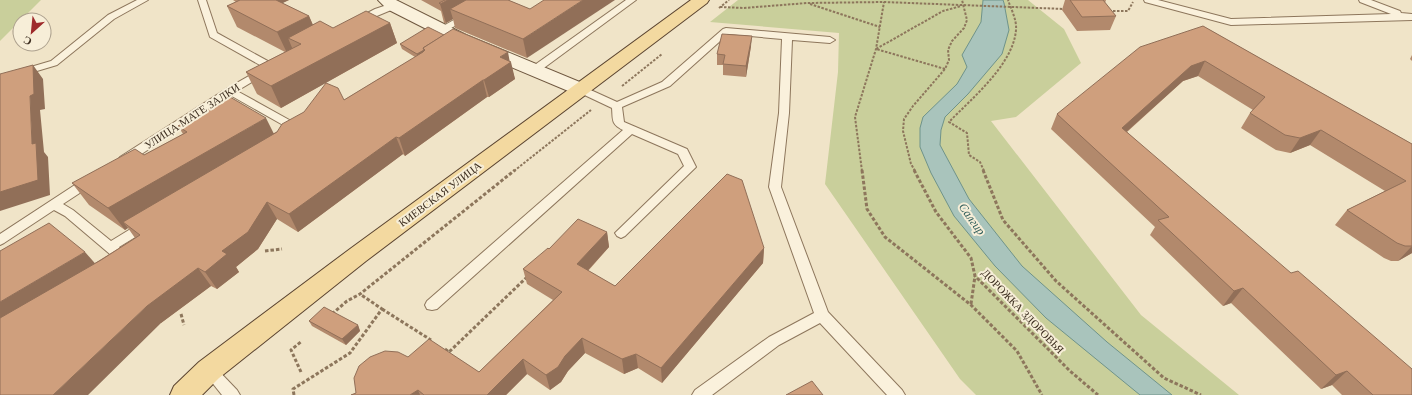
<svg xmlns="http://www.w3.org/2000/svg" width="1412" height="395" viewBox="0 0 1412 395" font-family="'Libre Baskerville',serif">
<style>
.green{fill:#c9cf9b}
.water{fill:#a9c4bc;stroke:#6f938a}
.lines{fill:none;stroke-linecap:round;stroke-linejoin:round}
.lane-casing{stroke:#8d765c;stroke-width:2}
.secondary-casing{stroke:#6f573f;stroke-width:2}
.primary-casing{stroke:#5b4430;stroke-width:2}
.path-far1{stroke:#8d765c;stroke-width:2;stroke-dasharray:2.5 1.5;stroke-linecap:butt}
.path{stroke:#8d765c;stroke-width:3;stroke-dasharray:3.5 2;stroke-linecap:butt}
.lane{fill:#faf1dc;fill-rule:evenodd}
.secondary{fill:#faf1dc;fill-rule:evenodd}
.primary{fill:#f3d9a0;fill-rule:evenodd}
.wall{fill:#b2896c}
.shaded-wall{fill:#916f58}
.building{fill:#cf9f7d;stroke:#916f58}
.labels{text-anchor:middle;stroke-width:4;stroke-linejoin:round;paint-order:stroke}
.street-label{font-size:11px;fill:#3d2e20;stroke:#f7eed8}
.water-label{font-size:12px;font-style:italic;fill:#2f5d5a;stroke:#f7eed8}
</style>
<rect width="100%" height="100%" fill="#f0e4c8"/>
<g class="green">
<polygon points="0,0 41,0 0,41"/>
<polygon points="738,0 1028,0 1064,29 1081,63 1016,117 991,121 1141,315 1239,395 976,395 960,379 825,184 838,72 839,33 710,22"/>
</g>
<polygon class="water" points="983,0 1003,0 1004,3 1009,30 1002,54 968,94 945,117 941,130 940,145 969,199 1022,266 1107,342 1172,395 1140,395 1046,318 995,266 954,216 931,173 920,147 920,128 923,117 957,84 967,67 962,55 981,22"/>
<g class="lines">
<g class="lane-casing">
<g id="lane">
<polygon points="137,0 148,0 114,19 57,65 0,82 0,76 51,61 108,15"/>
<polygon points="198,0 206,0 217,33 275,65 276,67 275,69 267,69 210,37"/>
<polygon points="626,0 636,0 537,73 529,73 528,71 529,69"/>
<polygon points="1144,0 1158,0 1231,19 1391,14 1360,2 1359,0 1371,0 1400,11 1401,13 1412,14 1412,20 1231,25 1145,2"/>
<polygon points="393,3 396,4 397,6 396,8 360,23 357,24 352,21 375,9"/>
<polygon points="468,12 473,15 471,17 444,32 438,32 436,30"/>
<path d="M726,28L830,37L835,40L830,43L792,40L789,113L781,187L828,312L902,390L905,395H887L820,323L779,345L712,395H692L695,390L769,337L814,313L769,187L779,113L782,39L728,34L670,86L622,107L624,122L687,149L696,167L625,236L621,238L617,236L615,233L684,166L678,154L632,134L437,309L432,310L427,309L425,305L427,301L623,130C611,124 613,120 612,108L576,91L575,89L576,87H584L617,102L662,82L723,29Z"/>
<polygon points="263,68 267,69 268,71 267,73 237,91 293,122 294,124 292,138 284,138 282,136 283,125 230,95 128,163 120,163 118,160 120,157 226,89"/>
<polygon points="91,176 95,177 97,180 95,183 63,204 73,210 111,241 142,222 146,221 150,222 152,225 150,228 119,247 122,252 121,255 116,257 111,255 65,216 54,210 4,243 0,245 0,234 87,177"/>
<polygon points="209,364 214,366 237,390 240,395 222,395 202,370 204,366"/>
</g>
</g>
<g class="secondary-casing">
<polygon id="secondary" points="378,0 396,0 466,35 587,85 589,89 587,93 580,95 573,93 454,43 387,9"/>
</g>
<g class="primary-casing">
<polygon id="primary" points="691,0 709,0 707,3 366,261 219,378 202,395 170,395 174,386 199,362 350,249"/>
</g>
<g class="path-far1">
<polyline points="810,4 880,27"/>
<polyline points="720,7 744,8 807,3 884,2 1064,9"/>
<polyline points="719,8 729,0"/>
<polyline points="1109,11 1128,11 1133,2"/>
<polyline points="945,69 876,49 943,11 961,6"/>
<polyline points="622,86 662,54"/>
<polyline points="514,171 591,110"/>
<polyline points="862,171 855,117 876,49 884,2"/>
<polyline points="915,171 911,164 903,131 904,119 913,106 945,69 949,60 948,50 952,41 964,28 967,20 962,0"/>
<path d="M984,171L980,162L969,155L967,133L949,122C972,98 1013,65 1016,30C1017,20 1011,9 1008,0"/>
</g>
<g class="path">
<polyline points="862,170 867,209 885,237 971,305 1017,351 1042,395"/>
<polyline points="914,170 936,212 971,258 975,276 1070,371 1098,395"/>
<polyline points="983,170 1003,220 1056,281 1164,378 1201,395"/>
<polyline points="265,251 282,249"/>
<polyline points="971,304 975,276"/>
<polyline points="382,309 431,340"/>
<polyline points="181,314 184,325"/>
<polyline points="332,314 347,301 360,294 515,170"/>
<polyline points="445,349 449,352 527,277"/>
<polyline points="301,372 291,350 302,341"/>
<polyline points="294,395 293,389 350,353 382,309 360,294"/>
</g>
<use href="#lane" class="lane"/>
<use href="#secondary" class="secondary"/>
<use href="#primary" class="primary"/>
</g>
<g class="wall">
<polygon points="233,0 289,0 282,3 309,16 313,25 333,28 390,23 397,43 281,108 257,94 246,72 285,52 237,27 227,6 236,2"/>
<polygon points="421,0 508,0 530,9 527,58 455,28 453,19 446,23 444,23 441,11"/>
<polygon points="1065,0 1106,0 1105,3 1116,16 1110,30 1077,31 1062,10"/>
<polygon points="1203,26 1412,144 1412,253 1398,261 1391,261 1384,258 1335,225 1347,210 1385,191 1310,145 1290,153 1276,150 1241,128 1250,113 1253,110 1198,76 1183,81 1127,132 1412,395 1342,395 1332,385 1321,389 1231,303 1223,306 1150,235 1155,227 1051,129 1057,114"/>
<polygon points="444,35 510,62 515,79 489,97 487,97 405,156 403,154 298,232 277,219 258,249 236,267 239,272 217,289 211,286 161,323 95,263 135,238 128,228 125,230 89,205 72,183 144,155 183,134 178,126 274,133 344,100 415,57 402,49 400,44"/>
<polygon points="751,46 746,77 723,75 723,65 717,65 717,54"/>
<polygon points="1412,55 1412,61 1410,59"/>
<polygon points="607,232 609,247 588,271 615,286 764,248 763,263 662,383 638,368 624,374 585,353 568,371 561,382 550,390 527,374 506,395 351,395 356,393 408,357 479,372 553,300 527,284 523,269 549,249"/>
<polygon points="309,321 358,325 360,331 346,345 312,326"/>
</g>
<g class="shaded-wall">
<polygon points="254,0 289,0 260,14"/>
<polygon points="448,0 479,0 450,9 453,19 446,23 440,4"/>
<polygon points="583,0 615,0 527,58 523,39"/>
<polygon points="309,16 318,37 288,38 293,50 287,53 277,32"/>
<polygon points="390,23 397,43 281,108 271,86"/>
<polygon points="752,36 751,46 746,77 746,66"/>
<polygon points="424,50 425,55 419,59 417,54"/>
<polygon points="508,52 510,63 511,62 515,79 489,97 484,80 500,57"/>
<polygon points="1205,61 1198,76 1183,81 1115,142 1122,128 1191,66"/>
<polygon points="33,65 43,79 45,109 40,110 44,152 48,157 50,195 0,211 0,192 32,144 30,96"/>
<polygon points="483,80 487,97 405,156 399,138"/>
<polygon points="266,118 277,140 123,222 128,228 125,230 108,208"/>
<polygon points="1321,130 1310,145 1290,153 1300,138"/>
<polygon points="396,137 403,154 298,232 289,214"/>
<polygon points="267,202 277,219 258,249 236,267 239,272 217,289 205,272 222,251"/>
<polygon points="607,232 609,247 579,280 577,264"/>
<polygon points="1412,246 1412,253 1398,261"/>
<polygon points="764,248 763,263 662,383 661,368"/>
<polygon points="85,252 100,269 0,330 0,302"/>
<polygon points="198,268 211,286 161,323 88,395 53,395 147,306"/>
<polygon points="1243,288 1231,303 1223,306 1234,291"/>
<polygon points="358,325 360,331 346,345 342,339"/>
<polygon points="582,338 585,353 568,371 561,382 550,390 546,375"/>
<polygon points="636,354 638,368 624,374 622,359"/>
<polygon points="523,359 527,374 506,395 487,395"/>
<polygon points="1347,371 1332,385 1321,389 1336,375"/>
<polygon points="418,390 420,395 410,395"/>
</g>
<g class="building">
<polygon points="240,0 276,0 309,16 277,32 227,6"/>
<polygon points="445,0 448,0 440,4 439,3"/>
<polygon points="466,0 508,0 530,9 544,0 583,0 523,39 450,9"/>
<polygon points="1070,0 1103,0 1116,16 1082,17"/>
<polygon points="366,11 390,23 271,86 246,72 301,44 288,38 320,21 333,28"/>
<polygon points="1203,26 1412,144 1412,246 1405,246 1397,243 1347,210 1406,181 1321,130 1300,138 1285,135 1250,113 1265,97 1205,61 1191,66 1122,128 1291,273 1298,271 1412,369 1412,395 1373,395 1347,371 1336,375 1243,288 1234,291 1158,220 1169,217 1057,114 1140,47"/>
<polygon points="428,27 444,35 423,48 424,50 417,54 400,44"/>
<polygon points="453,29 508,52 500,57 511,62 484,80 483,80 399,138 396,137 289,214 267,202 248,232 222,251 227,254 205,272 198,268 147,306 53,395 0,395 0,318 101,260 140,235 123,222 277,132 282,124 304,112 326,83 338,88 344,100 423,52 425,50 423,48"/>
<polygon points="722,34 752,36 746,66 723,64 725,55 717,54"/>
<polygon points="33,65 34,94 30,96 32,144 36,143 38,180 0,192 0,74"/>
<polygon points="230,97 266,118 108,208 72,183 135,149 144,155 187,132 178,126"/>
<polygon points="727,174 742,180 764,248 661,368 636,354 622,359 582,338 565,356 558,367 546,375 523,359 487,395 424,395 418,390 410,395 351,395 356,393 354,378 359,366 370,357 385,351 398,352 408,357 429,339 479,372 562,292 523,269 548,248 549,249 578,219 607,232 577,264 615,286"/>
<polygon points="49,223 85,252 0,302 0,251"/>
<polygon points="324,307 358,325 342,339 309,321"/>
<polygon points="812,381 823,395 786,395"/>
</g>
<g class="labels">
<g class="street-label">
<text transform="translate(192 116) rotate(-33)" y="4">УЛИЦА МАТЕ ЗАЛКИ</text>
<text transform="translate(440 194) rotate(-37)" y="4">КИЕВСКАЯ УЛИЦА</text>
<text transform="translate(1023 311) rotate(46)" y="4">ДОРОЖКА ЗДОРОВЬЯ</text>
</g>
<g class="water-label">
<text transform="translate(972 219) rotate(54)" y="4">Салгир</text>
</g>
</g>
<g transform="translate(32 32) rotate(207)"><circle r="19" fill="#f7eed8" stroke="#ada18e"/>
<path d="M0-3L7 15L0 10L-7 15Z" fill="#9e2a2b"/>
<text y="-6" font-size="11" font-weight="bold" text-anchor="middle" fill="#3d2e20">С</text>
</g>
</svg>
